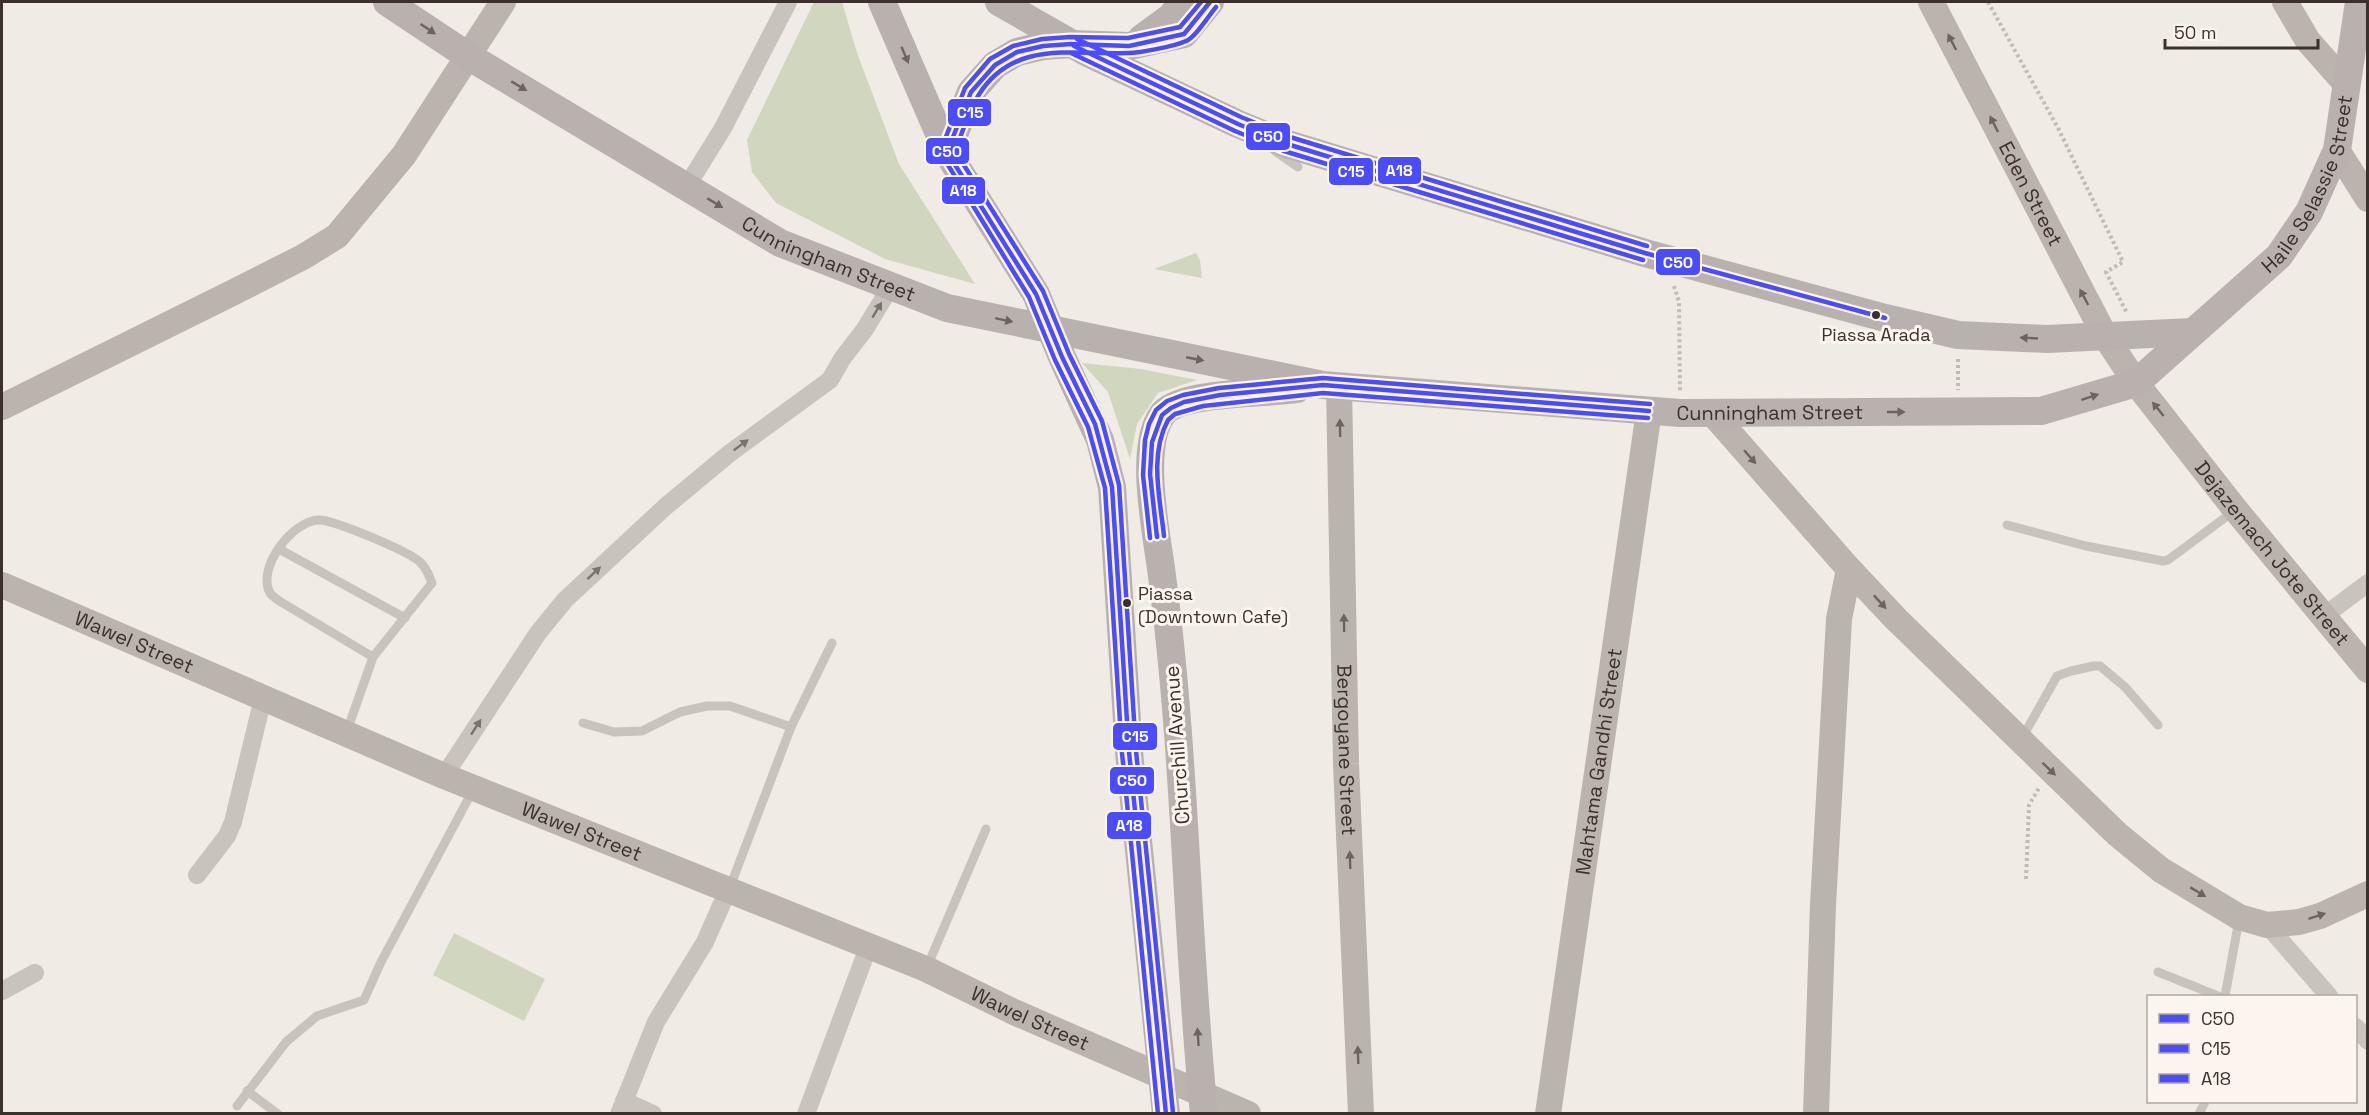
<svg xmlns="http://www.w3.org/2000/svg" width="2369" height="1115" viewBox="0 0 2369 1115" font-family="'Space Grotesk',sans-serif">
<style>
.green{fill:#d1d6bf}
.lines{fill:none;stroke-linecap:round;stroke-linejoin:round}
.path{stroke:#c2bbb6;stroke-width:4;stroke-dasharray:3 3;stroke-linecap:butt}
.lane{stroke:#c9c3be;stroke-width:9}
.street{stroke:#c9c3be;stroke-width:18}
.secondary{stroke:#bab3ae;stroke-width:26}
.primary{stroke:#b8b1ad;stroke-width:28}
.bus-1-casing{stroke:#fbf5ee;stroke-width:9}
.bus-2-casing{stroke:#fbf5ee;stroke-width:9}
.bus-3-casing{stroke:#fbf5ee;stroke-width:9}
.bus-1{stroke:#4c4cff;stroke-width:4.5}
.bus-2{stroke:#4c4cff;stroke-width:4.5}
.bus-3{stroke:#4c4cff;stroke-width:4.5}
.oneway{fill:#6d645f}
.oneway2{fill:#6e645f}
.oneway3{fill:#7b726d}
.bus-dot{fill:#3b302b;stroke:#fbf5ee;stroke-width:2}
.labels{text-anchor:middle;stroke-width:6;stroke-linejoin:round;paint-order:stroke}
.bus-label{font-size:18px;fill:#3b302b;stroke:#fbf5ee}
.street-label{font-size:20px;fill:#3b302b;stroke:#fbf5ee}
.line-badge{stroke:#fbf5ee;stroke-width:2}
.badge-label{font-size:16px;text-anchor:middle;font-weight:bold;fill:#fff}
</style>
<rect width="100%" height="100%" fill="#f0ebe5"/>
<g class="green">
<polygon points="814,2 842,2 857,53 899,164 975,284 885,259 776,203 752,172 747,140"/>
<polygon points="1196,253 1200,260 1202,278 1154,269"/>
<polygon points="1082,363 1141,369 1197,380 1158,393 1137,424 1130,459 1108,392"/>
<polygon points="454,933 545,979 524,1021 433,975"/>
</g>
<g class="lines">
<g class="path">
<polyline points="1988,2 2058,128 2123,262 2106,272 2127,313"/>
<polyline points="1674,286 1679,302 1680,392"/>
<polyline points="1958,359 1958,390"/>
<polyline points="2026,879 2029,805 2039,788"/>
</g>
<g class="lane">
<polyline points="1275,151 1298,167"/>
<polyline points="2007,525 2086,546 2163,561 2168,560 2234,511"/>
<polyline points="279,549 405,618"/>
<polyline points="583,723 614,732 642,731 680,712 707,706 730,706 791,727"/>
<path d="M347,731L373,657L432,583C429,576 427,569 421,563C411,552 334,520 319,520C293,520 256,568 270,593C272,596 278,600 281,602L373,657"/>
<polyline points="2021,740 2057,676 2071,671 2094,666 2100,666 2125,687 2158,725"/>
<polyline points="730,887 791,727 832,643"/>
<polyline points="927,967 986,829"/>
<polyline points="2158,972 2218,996"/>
<polyline points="2225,996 2239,920"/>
<polyline points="247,1091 278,1114"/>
<polyline points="237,1106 286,1042 317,1016 364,1000 381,962 473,790"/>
<polyline points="2199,1114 2205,1102"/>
</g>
<g class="street">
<polyline points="687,186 723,128 788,2"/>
<polyline points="2324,616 2368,583"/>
<polyline points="444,776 538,633 565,600 665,507 730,453 830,380 842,359 865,329 891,286"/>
<polyline points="197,875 227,836 233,822 263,698"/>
<polyline points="2267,925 2329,996"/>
<polyline points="2,991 35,973"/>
<polyline points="2356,1027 2368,1041"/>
<polyline points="624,1101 653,1114"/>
<polyline points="619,1114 656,1022 705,942 728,890"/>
<polyline points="806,1114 869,945"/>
</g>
<g class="secondary">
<path id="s1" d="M1931,2L2105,336L2136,383L2235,509L2368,670"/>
<polyline points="2285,2 2308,41 2346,84"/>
<polyline points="2337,150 2368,199"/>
<path id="s2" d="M1339,386L1346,764L1361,1114"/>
<polyline points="2,407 230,294 303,257 337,236 404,155 503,2"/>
<polyline points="1712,413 1849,569 1896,619 2117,834 2161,870 2239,917 2267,925 2299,922 2320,916 2368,894"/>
<path id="s3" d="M2,585L444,776L926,969L1014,1012L1248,1114"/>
<path id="s4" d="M1548,1114L1649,411"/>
<polyline points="1816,1114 1823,905 1839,619 1849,569"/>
</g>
<g class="primary">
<path id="s5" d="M387,2L468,56L780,243L947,308L1323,385L1680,413L2041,411L2136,383L2279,256L2309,212L2337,150L2359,2"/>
<polyline points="882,2 947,152 1036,294 1062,357 1100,440 1112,487 1129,752 1166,1114"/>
<polyline points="999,2 1088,53 1238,124 1287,144 1645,253 1885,318 1958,335 2047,339 2192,332"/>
<polyline points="1142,38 1172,16 1182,2"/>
<polyline points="947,152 971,92 995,65 1017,52 1043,46 1071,44 1129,46 1184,34 1210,2"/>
<path d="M1204,1114C1186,935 1186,754 1162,576C1157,535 1138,449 1162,415C1178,391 1267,394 1297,389"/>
</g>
<g class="bus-1-casing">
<g id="bus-1">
<polyline points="1074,46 1238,124 1287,144 1645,253 1885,318"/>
<polyline points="1157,537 1150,474 1152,442 1162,415 1171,408 1184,402 1220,395 1323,385 1649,411"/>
<polyline points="1166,1114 1129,752 1112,487 1095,424 1062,357 1036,294 947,152 971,92 995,65 1017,52 1043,46 1071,44 1129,46 1184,34 1210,2"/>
</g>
</g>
<g class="bus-2-casing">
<g id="bus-2">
<polyline points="1071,53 1235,131 1284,151 1643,260"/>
<path d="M1164,536C1160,498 1149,455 1168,420L1175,414L1203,406L1323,393L1648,418"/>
<path d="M1173,1113L1136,751L1119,485L1102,421L1069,354L1043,291L955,151C962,134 968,112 978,96C1013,39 1072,55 1128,53C1140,53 1175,46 1186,41C1195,38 1209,15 1216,7"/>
</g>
</g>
<g class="bus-3-casing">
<g id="bus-3">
<polyline points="1077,39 1241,117 1290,137 1647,246"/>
<polyline points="1150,538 1143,475 1145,440 1149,424 1156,410 1167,401 1183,395 1219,388 1323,378 1650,404"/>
<polyline points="1158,1114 1122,753 1105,488 1088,427 1055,360 1029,297 940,152 965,88 990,59 1013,46 1042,39 1070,37 1128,38 1180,27 1201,2"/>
</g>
</g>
<use href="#bus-1" class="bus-1"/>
<use href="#bus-2" class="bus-2"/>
<use href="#bus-3" class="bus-3"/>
</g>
<defs><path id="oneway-solid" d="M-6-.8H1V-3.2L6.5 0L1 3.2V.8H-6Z" transform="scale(1.5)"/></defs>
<g class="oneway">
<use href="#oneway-solid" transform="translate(428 29) rotate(34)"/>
<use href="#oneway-solid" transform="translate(905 55) rotate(67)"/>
<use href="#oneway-solid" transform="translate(519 86) rotate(31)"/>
<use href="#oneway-solid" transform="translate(715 203) rotate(31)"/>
<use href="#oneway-solid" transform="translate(1004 320) rotate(12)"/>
<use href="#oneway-solid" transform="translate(2029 338) rotate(-177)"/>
<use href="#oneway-solid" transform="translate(1195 359) rotate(11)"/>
<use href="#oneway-solid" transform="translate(2090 397) rotate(-18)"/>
<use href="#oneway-solid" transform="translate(1896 412)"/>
<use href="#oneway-solid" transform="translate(1198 1037) rotate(-94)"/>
</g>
<g class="oneway2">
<use href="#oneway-solid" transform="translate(1952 42) rotate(-117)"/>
<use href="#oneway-solid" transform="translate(1994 124) rotate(-117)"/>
<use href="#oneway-solid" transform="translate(2084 297) rotate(-118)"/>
<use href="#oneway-solid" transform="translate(2158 409) rotate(-129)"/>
<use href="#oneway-solid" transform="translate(1340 428) rotate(-91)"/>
<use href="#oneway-solid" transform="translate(1750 457) rotate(49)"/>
<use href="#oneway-solid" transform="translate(1880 602) rotate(47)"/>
<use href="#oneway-solid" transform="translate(1344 623) rotate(-91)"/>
<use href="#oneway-solid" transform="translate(2049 769) rotate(44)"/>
<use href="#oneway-solid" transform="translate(1350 860) rotate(-92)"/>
<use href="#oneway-solid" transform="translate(2198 892) rotate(31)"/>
<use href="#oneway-solid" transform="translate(2317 916) rotate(-18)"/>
<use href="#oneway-solid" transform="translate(1358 1055) rotate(-92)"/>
</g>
<g class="oneway3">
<use href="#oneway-solid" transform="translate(877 310) rotate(-59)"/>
<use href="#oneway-solid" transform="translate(741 445) rotate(-36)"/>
<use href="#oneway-solid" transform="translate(594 573) rotate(-43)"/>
<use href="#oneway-solid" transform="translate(476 727) rotate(-57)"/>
</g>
<g class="bus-dot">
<circle cx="1876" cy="315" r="5"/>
<circle cx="1127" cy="603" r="5"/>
</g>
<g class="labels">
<g class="bus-label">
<text x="1876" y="341">Piassa Arada</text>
<text x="1138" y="600" text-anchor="start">Piassa<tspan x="1138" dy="23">(Downtown Cafe)</tspan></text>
</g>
<g class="street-label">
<text dy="7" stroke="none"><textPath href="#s5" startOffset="2112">Haile Selassie Street</textPath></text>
<text dy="7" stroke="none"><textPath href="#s1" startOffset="216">Eden Street</textPath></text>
<text dy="7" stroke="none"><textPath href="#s5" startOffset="512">Cunningham Street</textPath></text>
<text dy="7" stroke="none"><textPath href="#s5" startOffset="1472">Cunningham Street</textPath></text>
<text dy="7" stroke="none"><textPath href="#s1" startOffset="651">Dejazemach Jote Street</textPath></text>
<text dy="7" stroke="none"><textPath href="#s3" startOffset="144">Wawel Street</textPath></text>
<text transform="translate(1177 745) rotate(-94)" y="7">Churchill Avenue</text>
<text dy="7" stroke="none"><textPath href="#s2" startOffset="364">Bergoyane Street</textPath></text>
<text dy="7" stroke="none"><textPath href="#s4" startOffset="356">Mahtama Gandhi Street</textPath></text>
<text dy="7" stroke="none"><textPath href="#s3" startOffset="630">Wawel Street</textPath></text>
<text dy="7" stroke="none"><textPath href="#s3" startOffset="1116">Wawel Street</textPath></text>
</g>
</g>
<g class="line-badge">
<rect x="947" y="98" width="45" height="29" rx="6" fill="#4c4cff"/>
<rect x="1245" y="122" width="46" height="29" rx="6" fill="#4c4cff"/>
<rect x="925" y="137" width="45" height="28" rx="6" fill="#4c4cff"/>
<rect x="1377" y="156" width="45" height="29" rx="6" fill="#4c4cff"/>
<rect x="1328" y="157" width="46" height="29" rx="6" fill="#4c4cff"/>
<rect x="941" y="176" width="45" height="29" rx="6" fill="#4c4cff"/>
<rect x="1655" y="248" width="46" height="28" rx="6" fill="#4c4cff"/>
<rect x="1112" y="722" width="46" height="29" rx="6" fill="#4c4cff"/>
<rect x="1109" y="766" width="46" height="29" rx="6" fill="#4c4cff"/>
<rect x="1106" y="811" width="46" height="29" rx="6" fill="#4c4cff"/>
</g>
<g class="badge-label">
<text x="970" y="118">C15</text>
<text x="1268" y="142">C50</text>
<text x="947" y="157">C50</text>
<text x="1399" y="176">A18</text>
<text x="1351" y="177">C15</text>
<text x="963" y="196">A18</text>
<text x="1678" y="268">C50</text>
<text x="1135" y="742">C15</text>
<text x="1132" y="786">C50</text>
<text x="1129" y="831">A18</text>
</g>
<rect width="2369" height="1115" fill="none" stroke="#3b302b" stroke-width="6"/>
<rect x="2147" y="995" width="210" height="108" fill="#fbf5ee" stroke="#aea6a0" stroke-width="1.5"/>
<rect x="2159" y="1014" width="30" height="9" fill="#4c4cff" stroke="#aea6a0" stroke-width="1.5"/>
<text x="2201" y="1025" font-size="18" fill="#3b302b">C50</text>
<rect x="2159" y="1044" width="30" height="9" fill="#4c4cff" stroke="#aea6a0" stroke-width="1.5"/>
<text x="2201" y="1055" font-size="18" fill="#3b302b">C15</text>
<rect x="2159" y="1074" width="30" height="9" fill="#4c4cff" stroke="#aea6a0" stroke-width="1.5"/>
<text x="2201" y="1085" font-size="18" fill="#3b302b">A18</text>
<path d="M2165 39v9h153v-9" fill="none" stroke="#3b302b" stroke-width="3"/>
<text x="2174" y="39" font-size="18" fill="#3b302b" stroke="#fbf5ee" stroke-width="4.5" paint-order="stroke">50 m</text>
</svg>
